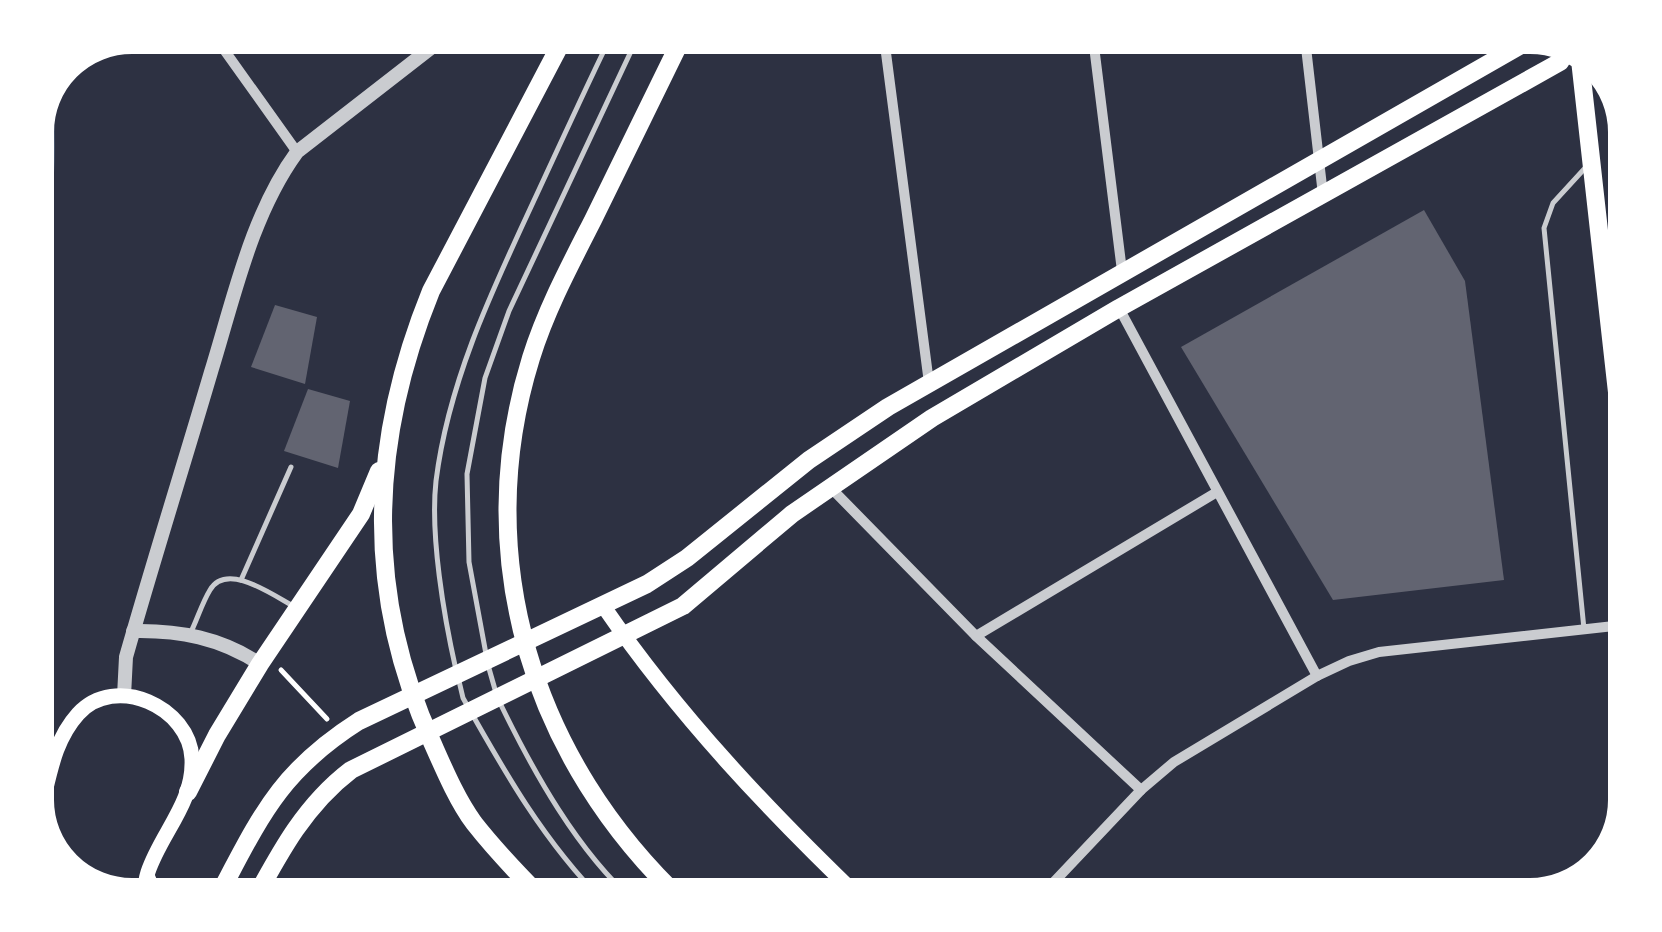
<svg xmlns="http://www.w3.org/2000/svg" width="1662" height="932" viewBox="0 0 1662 932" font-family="Manrope,sans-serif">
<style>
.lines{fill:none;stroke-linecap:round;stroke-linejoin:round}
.stream{stroke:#4f5d75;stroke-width:8}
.building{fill:#626471}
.path{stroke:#fff;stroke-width:5}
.service{stroke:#caccd0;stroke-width:5}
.minor{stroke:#caccd0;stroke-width:10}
.tertiary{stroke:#caccd0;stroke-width:14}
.secondary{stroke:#fff;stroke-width:15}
.primary{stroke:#fff;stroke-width:18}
.trunk{stroke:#fff;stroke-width:18}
.rim{fill:none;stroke:#fff;stroke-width:12}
</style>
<rect width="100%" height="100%" fill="#2d3142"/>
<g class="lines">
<path class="stream" d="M30,269C52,210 55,150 47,87"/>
</g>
<g class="building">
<polygon points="1424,210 1465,281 1504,580 1333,600 1181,347"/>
<polygon points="275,305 317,317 305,384 251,367"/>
<polygon points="308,389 350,401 338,468 284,451"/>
</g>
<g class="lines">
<polyline class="path" points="281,670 327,719"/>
<g class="service">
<polyline points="241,580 291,467"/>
<polyline points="1584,629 1544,228 1553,203 1586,167"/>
<path d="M190,634C197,620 202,603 210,590C227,561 274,596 295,607"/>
<polyline points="486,654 469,562 467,474 485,378 509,311 641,30"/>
<polyline points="488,665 496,693"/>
<path d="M456,670C444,617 430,535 436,481C448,385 489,297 530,209C558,149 585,89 614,30"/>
<path d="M459,681L463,698C504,771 544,842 604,902"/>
<path d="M500,703C533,771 577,851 635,902"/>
</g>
<g class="minor">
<polyline points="210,30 297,152"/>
<polyline points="424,30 435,44"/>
<polyline points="883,30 929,383"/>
<polyline points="1092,30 1122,271"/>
<polyline points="1304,30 1323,195"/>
<polyline points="1119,308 1317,676"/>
<polyline points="830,487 976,636 1141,790"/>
<polyline points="976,636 1217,492"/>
<polyline points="1035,902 1141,790 1174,762 1317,676 1349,661 1379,652 1623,625"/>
</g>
<g class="tertiary">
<path d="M133,631C179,630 221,638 260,664"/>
<path d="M124,696L126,657C153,562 183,467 211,372C234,298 251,215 297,152L454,30"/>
</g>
<g class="secondary">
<path d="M604,607C679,716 768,810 864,902"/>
<path d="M38,820C49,783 51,744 78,714C115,673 190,707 192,759C194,803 161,833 148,872C145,881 144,892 143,902"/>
<polyline points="148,878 153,890 166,902"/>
</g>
<g class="primary">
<path d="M215,902C259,820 277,773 359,721L647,584L687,558L809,460L888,407L1542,33"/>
<path d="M253,902C280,852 305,805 351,770L683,606L792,514L932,418L1119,308L1560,62L1573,41"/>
</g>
<g class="trunk">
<polyline points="1578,42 1626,473"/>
<polyline points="188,792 217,735 260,664 361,514 379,471"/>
<path d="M546,902C521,877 496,851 474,823C457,800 444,769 432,742C364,593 370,441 431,291L568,30"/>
<path d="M684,902C533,761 469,557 531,358C546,310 570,265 593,220C624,157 655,93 686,30"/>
</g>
</g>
<path d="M0 0H1662V932H0ZM132 48H1530A84 84 0 0 1 1614 132V800A84 84 0 0 1 1530 884H132A84 84 0 0 1 48 800V132A84 84 0 0 1 132 48Z" fill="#fff" fill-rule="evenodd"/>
<path class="rim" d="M132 48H1530A84 84 0 0 1 1614 132V800A84 84 0 0 1 1530 884H132A84 84 0 0 1 48 800V132A84 84 0 0 1 132 48Z"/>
</svg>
